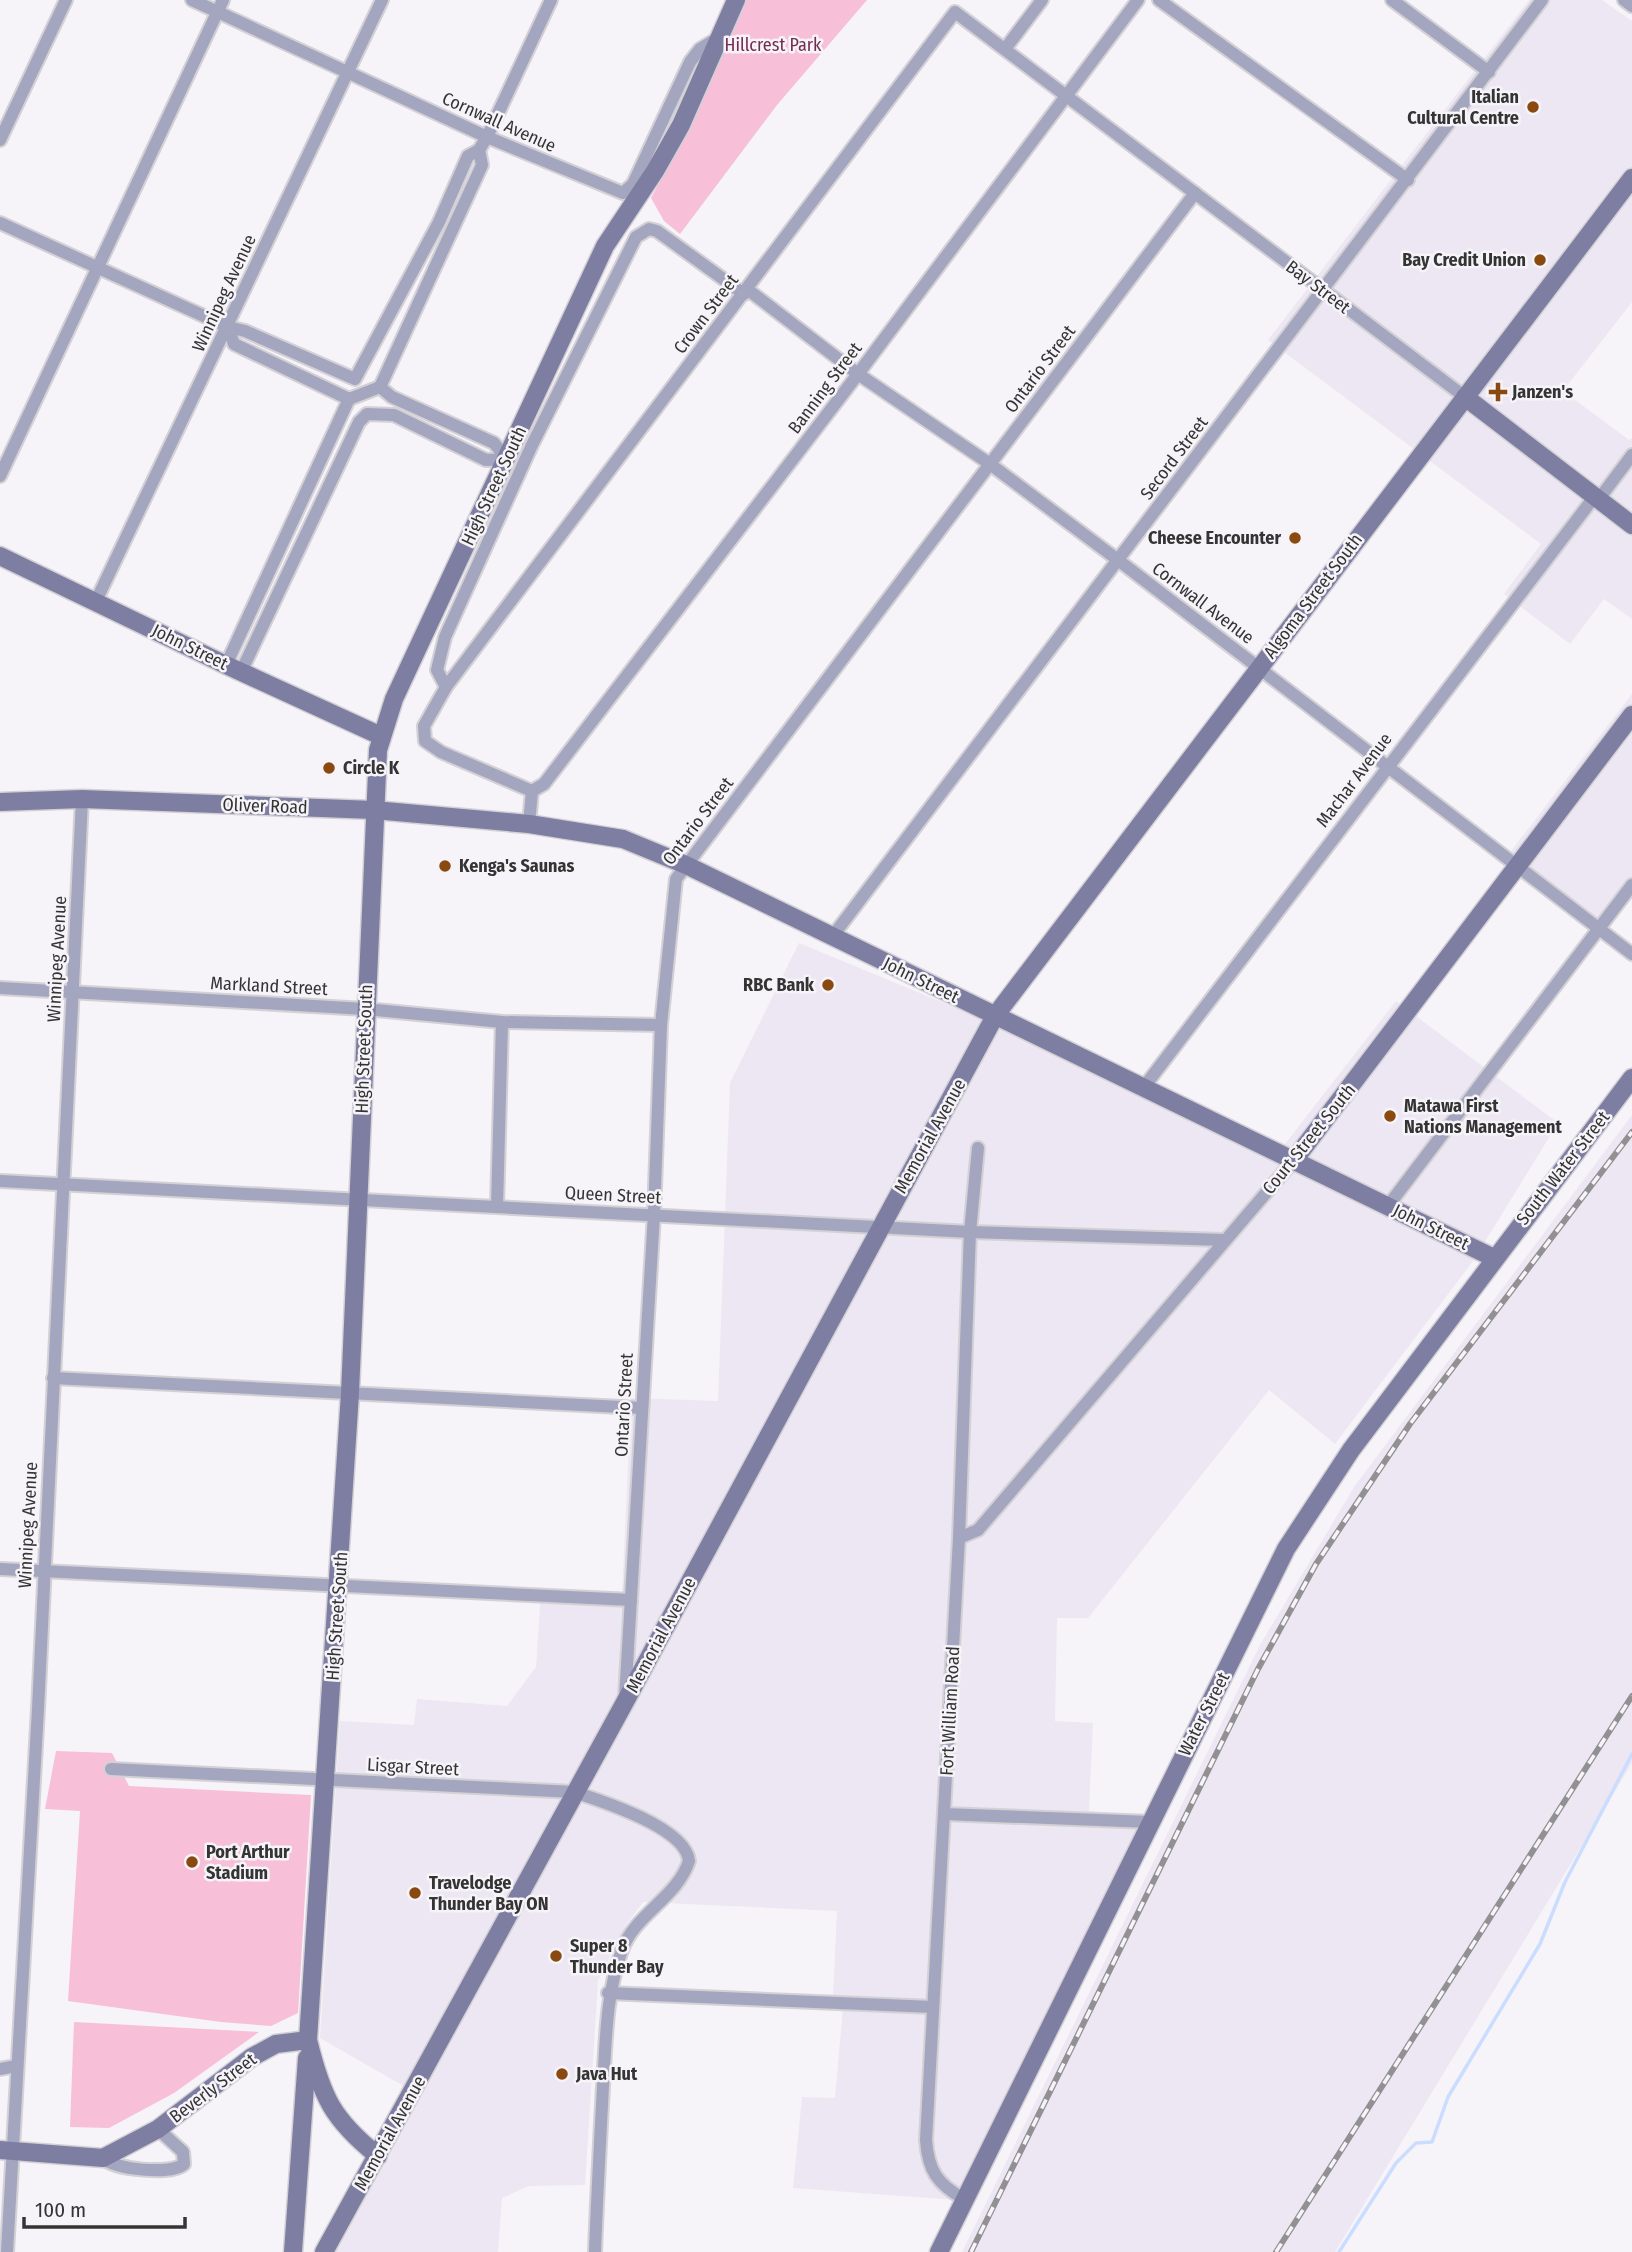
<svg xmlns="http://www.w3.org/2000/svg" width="1632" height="2252" viewBox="0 0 1632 2252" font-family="'Fira Sans Condensed',sans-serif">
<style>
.built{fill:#ece7f2}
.green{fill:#f7bfd8}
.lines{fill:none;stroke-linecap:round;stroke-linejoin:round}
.stream{stroke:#cbddfe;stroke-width:3.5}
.street-casing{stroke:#d3d1d5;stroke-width:16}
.secondary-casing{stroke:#d3d1d5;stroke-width:21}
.street{stroke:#a4a5bf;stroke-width:12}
.secondary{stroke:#7e7ea3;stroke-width:18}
.rail-casing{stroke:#919093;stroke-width:6}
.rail{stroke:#f6f4f8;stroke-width:3.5;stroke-dasharray:10;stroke-linecap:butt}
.poi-dot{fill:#894911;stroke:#f6f4f8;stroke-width:2.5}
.labels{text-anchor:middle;stroke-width:5;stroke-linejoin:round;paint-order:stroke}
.park-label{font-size:18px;fill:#752c53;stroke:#f6f4f8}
.poi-label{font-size:18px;font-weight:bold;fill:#343435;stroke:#f6f4f8;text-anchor:start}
.street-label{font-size:18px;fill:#343435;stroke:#f6f4f8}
</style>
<rect width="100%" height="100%" fill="#f6f4f8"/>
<g class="built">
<polygon points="1529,0 1602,0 1632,21 1632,302 1563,391 1629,440 1632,438 1632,619 1604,599 1570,644 1504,594 1541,544 1268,340"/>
<polygon points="1632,694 1632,877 1599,922 1511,851"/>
<polygon points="799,943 1285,1144 1396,1001 1558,1123 1473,1261 1335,1444 1269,1390 1088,1618 1057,1618 1055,1721 1093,1723 1089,1811 1145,1816 957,2200 793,2188 802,2097 835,2098 844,1996 833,1995 837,1911 643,1902 626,1925 598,1981 585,2185 529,2186 502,2198 498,2252 332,2252 421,2096 320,2038 340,1721 414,1725 417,1699 507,1706 536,1667 541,1591 622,1596 631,1398 718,1401 730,1083"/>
<polygon points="1632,1115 1632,1763 1335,2252 962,2252 1260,1645 1354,1487"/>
</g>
<g class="green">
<polygon points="746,0 867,0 777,105 680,234 664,221 651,198 696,113"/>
<polygon points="56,1751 112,1753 129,1786 311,1795 298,2013 271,2026 221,2022 68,2001 80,1811 45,1809"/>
<polygon points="74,2022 259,2032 174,2093 109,2128 70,2127"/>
</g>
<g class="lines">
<polyline class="stream" points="1339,2252 1396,2163 1416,2143 1432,2142 1448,2097 1540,1944 1565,1882 1632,1754"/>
<g class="street-casing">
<g id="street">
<polyline points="192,0 487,137 623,193 633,184 690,62 700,49 720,37"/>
<polyline points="1159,0 1408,180"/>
<polyline points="1392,0 1489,72"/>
<polyline points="1624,0 1632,6"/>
<polyline points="1005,49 1042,0"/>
<polyline points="0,140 66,0"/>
<polyline points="0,223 228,327 245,331 355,379 439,222 468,156 479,150 487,137 551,0"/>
<polyline points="747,289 858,374 990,464 1118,560 1632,954"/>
<polyline points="380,387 482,165 479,150"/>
<polyline points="380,387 392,397 494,443 507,459"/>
<polyline points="349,399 380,387"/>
<polyline points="0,476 223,0"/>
<polyline points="1599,499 1632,455"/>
<polyline points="96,601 382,0"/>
<polyline points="226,665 349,399 234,344 228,327"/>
<polyline points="241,672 359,422 367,414 394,415 486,460 507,459"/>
<polyline points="446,687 437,670 445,637 532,445 636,237 649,229 657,231 744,294"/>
<polyline points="532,791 441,752 425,741 424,726 446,687 955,12 1465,397"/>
<polyline points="532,791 544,784 858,374 1138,0"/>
<polyline points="529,824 532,791"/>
<polyline points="832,937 1542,0"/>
<polyline points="0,988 365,1009 502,1022 661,1025"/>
<polyline points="1144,1087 1595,496"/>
<polyline points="0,1181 970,1232 1224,1240"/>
<polyline points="1388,1206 1632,885"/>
<polyline points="497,1207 502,1022"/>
<polyline points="53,1378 641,1408"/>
<polyline points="959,1538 978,1530 1295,1159"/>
<polyline points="0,1569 631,1600"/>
<polyline points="625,1698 654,1214 661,1025 676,879 1195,193"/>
<path d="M111,1769L574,1792C602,1801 686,1828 689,1861C677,1898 635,1914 622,1950C606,1994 606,2039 603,2086C600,2142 597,2197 595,2252"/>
<polyline points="944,1814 1150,1822"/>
<polyline points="608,1993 933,2007"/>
<polyline points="0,2069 16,2066"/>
<path d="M103,2158C114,2170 172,2175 184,2164L183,2152L158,2129"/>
<path d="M964,2199C937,2184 928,2170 926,2140L959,1538L970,1232L978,1148"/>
<polyline points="7,2252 38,1709 82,799"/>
</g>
</g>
<g class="secondary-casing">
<g id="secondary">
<polyline points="1465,397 1632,525"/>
<polyline points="0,556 226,665 381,736"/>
<polyline points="0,802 82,799 374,810 529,824 623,839 686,865 1494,1258"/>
<polyline points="1295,1159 1632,715"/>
<polyline points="0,2150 103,2158 158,2129 252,2057 276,2044 308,2040"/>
<path d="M378,2156C332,2119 322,2097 308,2040L350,1393L378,750L394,699L605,246L655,171L681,125L736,0"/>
<polyline points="293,2252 307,2058"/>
<polyline points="324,2252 625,1702 995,1016 1632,178"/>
<polyline points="939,2252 1286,1549 1351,1450 1632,1078"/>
</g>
</g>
<use href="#street" class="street"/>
<use href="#secondary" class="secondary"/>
<g class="rail-casing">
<g id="rail">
<polyline points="971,2252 1258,1669 1316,1564 1410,1424 1632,1132"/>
<polyline points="1276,2252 1632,1696"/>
</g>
</g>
<use href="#rail" class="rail"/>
</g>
<g class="poi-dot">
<circle cx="1533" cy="107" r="7"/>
<circle cx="1540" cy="260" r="7"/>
<path d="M1494.5 381.5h7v7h7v7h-7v7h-7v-7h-7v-7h7z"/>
<circle cx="1295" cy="538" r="7"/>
<circle cx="329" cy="768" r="7"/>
<circle cx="445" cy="866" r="7"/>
<circle cx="828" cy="985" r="7"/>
<circle cx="1390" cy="1116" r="7"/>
<circle cx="192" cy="1862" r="7"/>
<circle cx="415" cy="1893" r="7"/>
<circle cx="556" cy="1956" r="7"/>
<circle cx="562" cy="2074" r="7"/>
</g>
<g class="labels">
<g class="park-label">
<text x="773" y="51">Hillcrest Park</text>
</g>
<g class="poi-label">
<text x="1519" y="103" text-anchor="end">Italian<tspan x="1519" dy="21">Cultural Centre</tspan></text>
<text x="1526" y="266" text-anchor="end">Bay Credit Union</text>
<text x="1512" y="398">Janzen's</text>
<text x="1281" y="544" text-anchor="end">Cheese Encounter</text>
<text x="343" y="774">Circle K</text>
<text x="459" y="872">Kenga's Saunas</text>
<text x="814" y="991" text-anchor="end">RBC Bank</text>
<text x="1404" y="1112">Matawa First<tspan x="1404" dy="21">Nations Management</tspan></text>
<text x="206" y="1858">Port Arthur<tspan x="206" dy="21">Stadium</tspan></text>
<text x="429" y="1889">Travelodge<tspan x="429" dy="21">Thunder Bay ON</tspan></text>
<text x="570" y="1952">Super 8<tspan x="570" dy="21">Thunder Bay</tspan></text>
<text x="576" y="2080">Java Hut</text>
</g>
<g class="street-label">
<text transform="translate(499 122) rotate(24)" y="6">Cornwall Avenue</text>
<text transform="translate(1318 287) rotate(37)" y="6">Bay Street</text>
<text transform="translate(224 293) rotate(-65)" y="6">Winnipeg Avenue</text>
<text transform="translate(706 314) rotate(-53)" y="6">Crown Street</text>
<text transform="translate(1040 369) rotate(-53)" y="6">Ontario Street</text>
<text transform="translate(825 388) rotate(-53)" y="6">Banning Street</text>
<text transform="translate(1174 458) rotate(-53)" y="6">Secord Street</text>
<text transform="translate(494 486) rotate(-65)" y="6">High Street South</text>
<text transform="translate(1313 596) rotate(-53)" y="6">Algoma Street South</text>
<text transform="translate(1203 603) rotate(37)" y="6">Cornwall Avenue</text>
<text transform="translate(190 647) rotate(26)" y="6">John Street</text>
<text transform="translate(1354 780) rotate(-53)" y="6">Machar Avenue</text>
<text transform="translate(265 806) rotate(2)" y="6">Oliver Road</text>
<text transform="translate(698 821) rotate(-53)" y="6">Ontario Street</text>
<text transform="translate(57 959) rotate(-87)" y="6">Winnipeg Avenue</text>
<text transform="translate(921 980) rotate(26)" y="6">John Street</text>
<text transform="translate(269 986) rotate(3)" y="6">Markland Street</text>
<text transform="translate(364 1049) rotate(-88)" y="6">High Street South</text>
<text transform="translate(930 1136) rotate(-61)" y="6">Memorial Avenue</text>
<text transform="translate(1309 1139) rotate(-51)" y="6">Court Street South</text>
<text transform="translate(1563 1168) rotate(-52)" y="6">South Water Street</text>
<text transform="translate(613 1195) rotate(3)" y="6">Queen Street</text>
<text transform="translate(1431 1227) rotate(26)" y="6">John Street</text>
<text transform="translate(624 1405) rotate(-87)" y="6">Ontario Street</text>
<text transform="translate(28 1525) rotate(-87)" y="6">Winnipeg Avenue</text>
<text transform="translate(337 1616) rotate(-86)" y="6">High Street South</text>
<text transform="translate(661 1635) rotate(-62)" y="6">Memorial Avenue</text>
<text transform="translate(950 1711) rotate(-87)" y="6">Fort William Road</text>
<text transform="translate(1204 1714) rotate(-63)" y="6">Water Street</text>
<text transform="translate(413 1767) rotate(3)" y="6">Lisgar Street</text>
<text transform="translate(213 2088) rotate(-37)" y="6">Beverly Street</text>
<text transform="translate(390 2133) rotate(-61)" y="6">Memorial Avenue</text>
</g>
</g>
<path d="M24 2217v10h161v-10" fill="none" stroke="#343435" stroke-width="3.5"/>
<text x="35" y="2217" font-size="21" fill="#343435" stroke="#f6f4f8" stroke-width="5" paint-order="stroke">100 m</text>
</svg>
